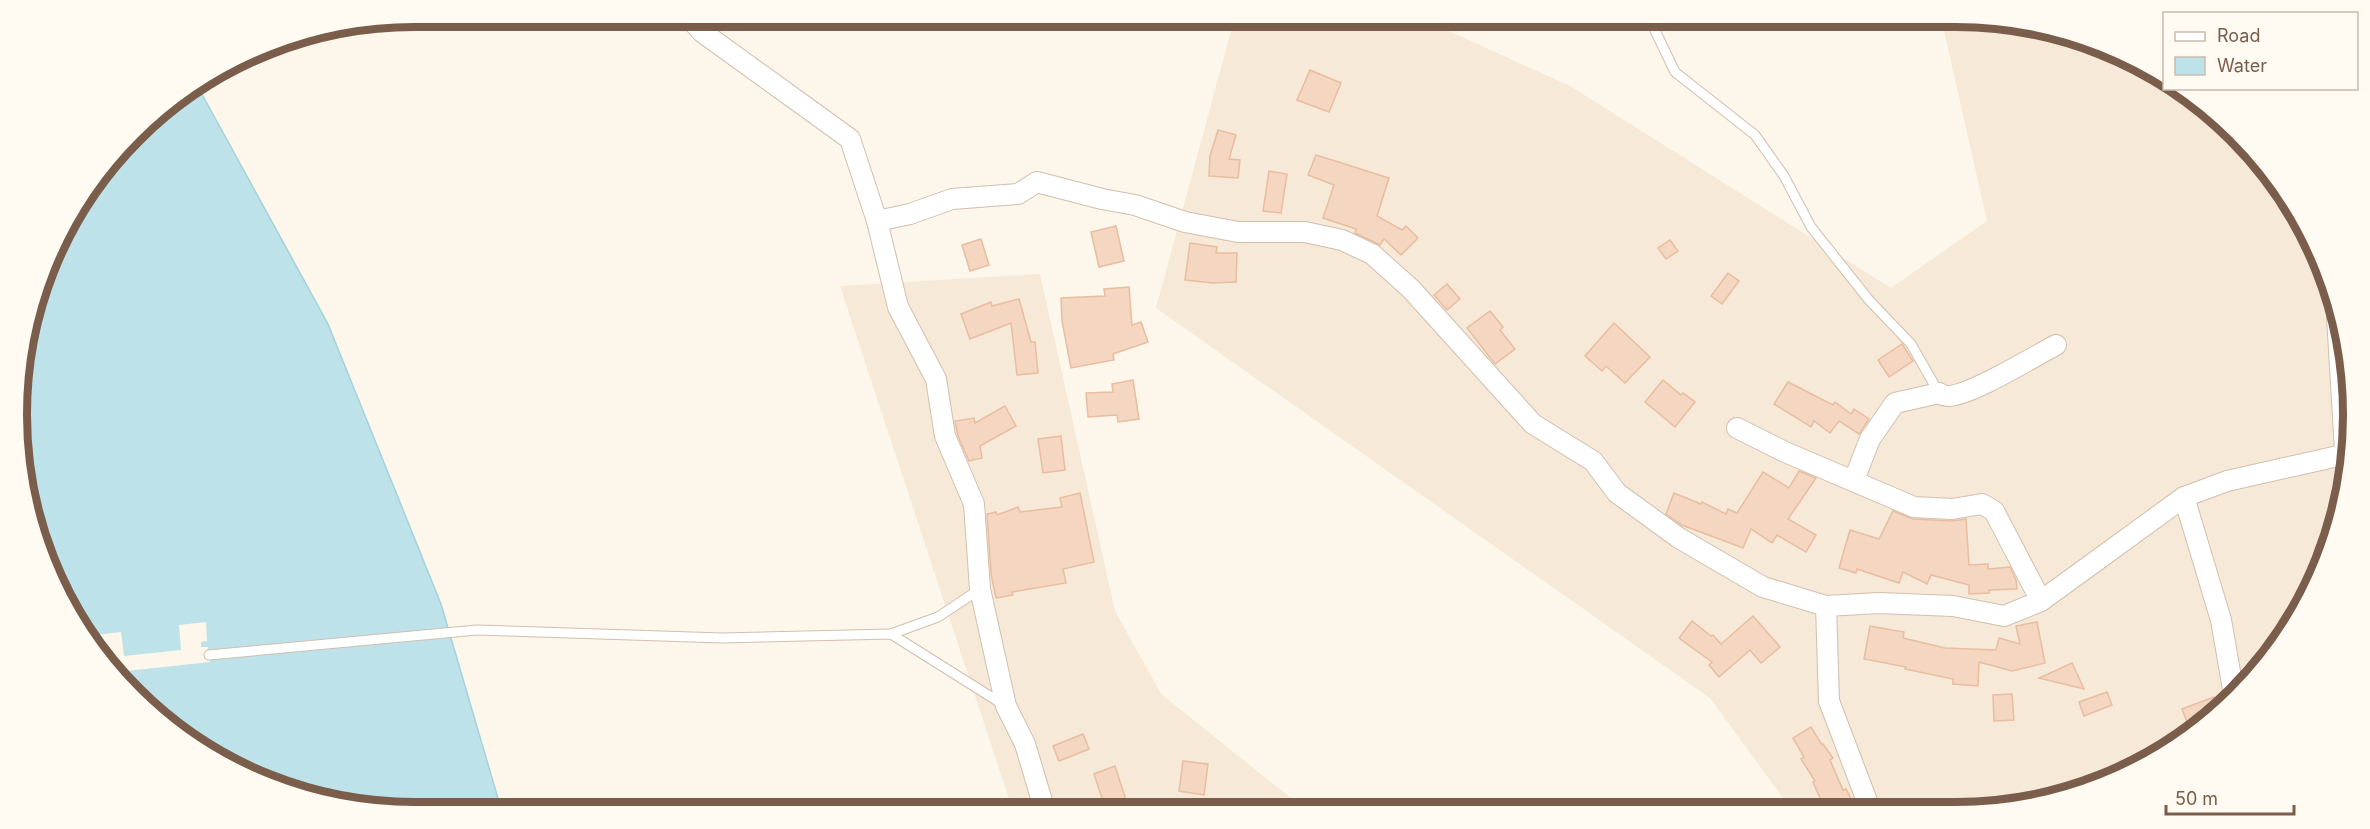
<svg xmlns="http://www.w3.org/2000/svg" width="2370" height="829" viewBox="0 0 2370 829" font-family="Inter,sans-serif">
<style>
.residential{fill:#f6e9d8}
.water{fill:#bde2e9;stroke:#a3d2db;stroke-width:1.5}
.pier{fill:#fdf6ea}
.building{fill:#f4d6c1;stroke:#e8bda0;stroke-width:1.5}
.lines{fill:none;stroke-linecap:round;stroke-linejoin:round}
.service-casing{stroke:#d2bfae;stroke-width:11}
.minor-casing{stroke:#d2bfae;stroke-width:22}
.tertiary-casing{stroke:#d2bfae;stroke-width:26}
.service{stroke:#fff;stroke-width:9}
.minor{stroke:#fff;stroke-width:20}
.tertiary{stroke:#fff;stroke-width:24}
.rim{fill:none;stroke:#7b5d4b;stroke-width:8}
</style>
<rect width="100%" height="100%" fill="#fdf6ea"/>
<g class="residential">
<polygon points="1941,17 1956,17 2058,30 2131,57 2164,78 2164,88 2181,89 2198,99 2255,152 2300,215 2332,286 2350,362 2353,440 2340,517 2300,614 2218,714 2131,772 2008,809 1792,810 1710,698 1156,308 1234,20 1422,19 1570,86 1891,288 1987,221"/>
<polygon points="1040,274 1115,611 1161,694 1307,811 1013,811 840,286"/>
</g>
<polygon class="water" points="198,87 328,324 441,604 502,812 414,812 312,799 193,745 133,696 84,636 30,517 17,441 20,363 58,238 99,172 152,115"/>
<polygon class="pier" points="206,622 207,641 201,642 201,647 208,647 210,662 127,671 128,690 97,651 95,635 121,632 124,656 181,650 179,625"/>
<g class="building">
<polygon points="1310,70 1341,83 1329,112 1297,100"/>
<polygon points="1218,130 1236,135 1229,159 1240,160 1238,178 1209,176 1210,156"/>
<polygon points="1316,155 1389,178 1377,216 1402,230 1406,226 1418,238 1401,255 1384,239 1380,245 1355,233 1356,229 1323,218 1334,185 1308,175"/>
<polygon points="1269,171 1287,174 1281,213 1263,211"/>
<polygon points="1116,226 1124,261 1099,267 1091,232"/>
<polygon points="981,239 989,265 970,271 962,245"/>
<polygon points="1670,240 1678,251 1666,259 1658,248"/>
<polygon points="1190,243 1217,247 1216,253 1237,253 1236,282 1213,283 1185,280"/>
<polygon points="1728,273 1739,281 1722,304 1711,296"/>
<polygon points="1447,284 1460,299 1447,310 1434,295"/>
<polygon points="1129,287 1132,325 1141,322 1148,342 1113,354 1114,360 1071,368 1062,321 1061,298 1105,296 1104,289"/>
<polygon points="1019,299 1031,342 1035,342 1038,373 1017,375 1011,323 970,339 961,314 991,302 992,306"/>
<polygon points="1490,311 1503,327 1500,330 1515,349 1495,364 1467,328"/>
<polygon points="1614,323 1650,357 1625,383 1606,366 1602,371 1585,356"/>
<polygon points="1902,344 1913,361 1889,377 1878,360"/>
<polygon points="1133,380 1139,419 1118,422 1117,415 1088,417 1086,393 1113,392 1112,384"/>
<polygon points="1663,380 1681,395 1683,393 1695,402 1675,427 1645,402"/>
<polygon points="1788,382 1833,405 1835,402 1851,414 1854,409 1869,419 1859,434 1839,421 1830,433 1814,421 1811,427 1774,404"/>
<polygon points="1005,406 1016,426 980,446 982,458 969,461 958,436 955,421 974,418 975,423"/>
<polygon points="1061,436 1065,470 1043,473 1038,439"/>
<polygon points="1799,471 1816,478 1788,519 1816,535 1806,552 1777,535 1772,543 1751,529 1743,548 1682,525 1666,514 1674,493 1701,504 1702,502 1726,514 1728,509 1737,513 1763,472 1789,488"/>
<polygon points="1080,493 1094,562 1063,569 1066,583 1012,592 1013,595 996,598 991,574 987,514 996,512 997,515 1018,507 1020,512 1062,507 1060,498"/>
<polygon points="1893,511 1913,519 1952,521 1966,519 1969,565 1988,564 1988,569 2010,567 2016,580 2017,589 1989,590 1989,593 1969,594 1969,585 1931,575 1927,584 1903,572 1899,583 1857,569 1856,573 1839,568 1850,530 1879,539"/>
<polygon points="1753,616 1780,647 1761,663 1750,650 1719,677 1709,665 1712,662 1679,638 1692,621 1711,636 1713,635 1721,644"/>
<polygon points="2037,622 2045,663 2012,671 1979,662 1978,686 1953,684 1953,679 1905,669 1906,667 1864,659 1870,626 1904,632 1903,638 1945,648 1996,650 1999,638 2020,644 2016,626"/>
<polygon points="2072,663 2084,689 2039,678"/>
<polygon points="2107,692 2112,705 2084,716 2079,702"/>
<polygon points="2012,694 2014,720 1994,721 1993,695"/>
<polygon points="2214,697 2219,713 2188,724 2182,709"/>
<polygon points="1811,727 1822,745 1823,744 1833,758 1830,760 1843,790 1846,789 1852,801 1834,809 1825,809 1813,782 1815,781 1801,759 1804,757 1793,738"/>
<polygon points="1083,734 1089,749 1059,761 1053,746"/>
<polygon points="1183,761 1208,764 1204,795 1179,791"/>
<polygon points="1115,766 1126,800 1105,807 1094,774"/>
</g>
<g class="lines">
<g class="service-casing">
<g id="service">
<polyline points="1649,18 1675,72 1755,135 1784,176 1811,227 1869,300 1911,344 1939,393"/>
<polyline points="891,634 938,617 980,589"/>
<polyline points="209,655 477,630 722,638 891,634 1004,705"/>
</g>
</g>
<g class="minor-casing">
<g id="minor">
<polyline points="693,22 702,32 850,139 877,221 910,214 952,199 1018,194 1037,182 1102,199 1135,205 1185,222 1238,232 1305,232 1342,240 1372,254 1411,289 1533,424 1593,461 1617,493 1679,538 1763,587 1826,606 1879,603 1953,606 2004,616 2041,601 2184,497 2227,481 2347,454"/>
<polyline points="877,221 898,307 936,379 945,436 974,504 980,589 1006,706 1025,744 1045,811"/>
<polyline points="1737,428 1785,452 1914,507 1952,509 1982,504 1994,511 2041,601"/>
<path d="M1854,480L1870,439L1895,403L1939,393C1943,395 1943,396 1948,396C1970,396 2033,357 2056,345"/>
<polyline points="2184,497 2221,620 2234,695"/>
<polyline points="1826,606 1829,701 1870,809"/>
</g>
</g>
<g class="tertiary-casing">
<polyline id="tertiary" points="2339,317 2348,467"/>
</g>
<use href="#service" class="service"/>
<use href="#minor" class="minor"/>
<use href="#tertiary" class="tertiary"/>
</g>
<path d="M0 0H2370V829H0ZM414 27H1956A387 387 0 0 1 2343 414V415A387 387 0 0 1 1956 802H414A387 387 0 0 1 27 415V414A387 387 0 0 1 414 27Z" fill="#fffaf2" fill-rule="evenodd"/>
<path class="rim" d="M414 27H1956A387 387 0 0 1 2343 414V415A387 387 0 0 1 1956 802H414A387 387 0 0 1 27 415V414A387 387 0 0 1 414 27Z"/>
<rect x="2163" y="12" width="195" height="78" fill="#fffaf2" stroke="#cabbaf" stroke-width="1.5"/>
<rect x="2175" y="32" width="30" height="9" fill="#ffffff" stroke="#cabbaf" stroke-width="1.5"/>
<text x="2217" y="42" font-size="18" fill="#7b5d4b">Road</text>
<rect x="2175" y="57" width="30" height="18" fill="#bde2e9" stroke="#cabbaf" stroke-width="1.5"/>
<text x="2217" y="72" font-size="18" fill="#7b5d4b">Water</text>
<path d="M2166 805v9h128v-9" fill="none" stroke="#7b5d4b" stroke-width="3"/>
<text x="2175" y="805" font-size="18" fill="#7b5d4b" stroke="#fffaf2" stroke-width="4.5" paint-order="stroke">50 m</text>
</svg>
